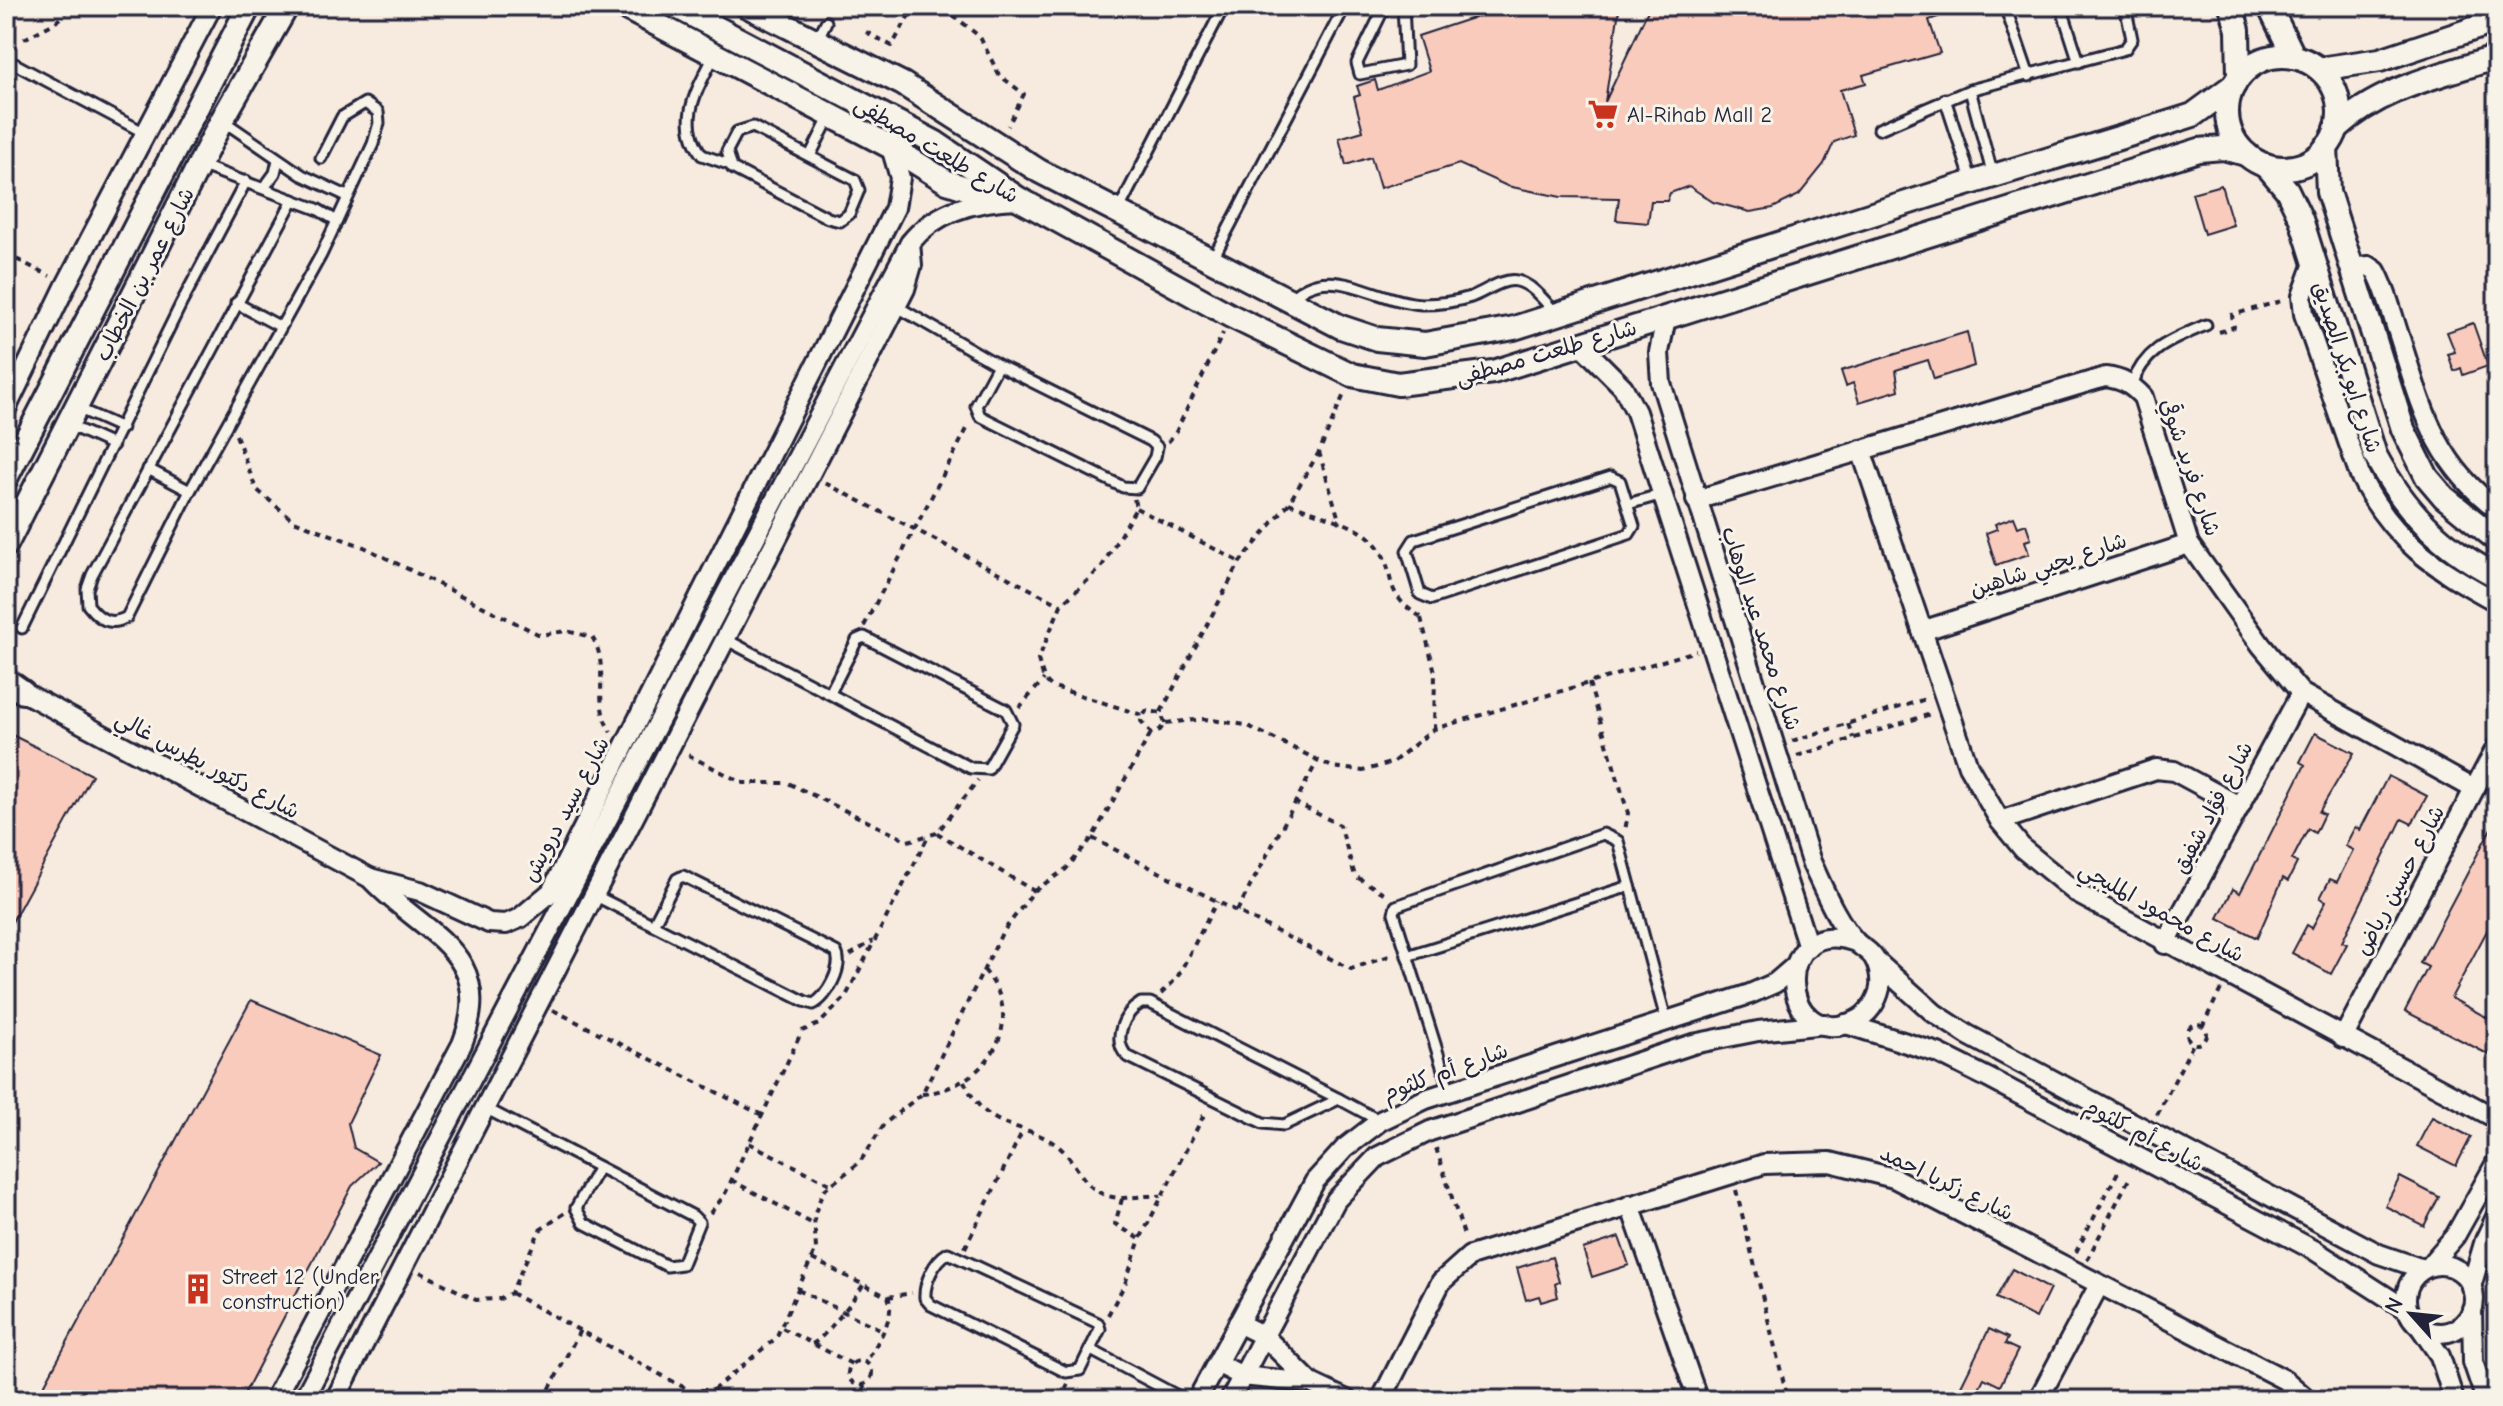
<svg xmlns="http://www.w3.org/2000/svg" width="2503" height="1406" viewBox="0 0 2503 1406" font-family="'Comic Neue','Playpen Sans Arabic',sans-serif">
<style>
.building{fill:#f9cbbc;stroke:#22223b;stroke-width:2}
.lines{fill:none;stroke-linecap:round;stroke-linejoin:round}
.service-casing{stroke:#22223b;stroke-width:15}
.minor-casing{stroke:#22223b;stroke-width:24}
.tertiary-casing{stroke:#22223b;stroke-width:28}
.path{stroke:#22223b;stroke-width:4;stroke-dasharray:6 6;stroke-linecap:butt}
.service{stroke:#f7f3e8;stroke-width:9}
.minor{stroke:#f7f3e8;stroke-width:18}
.tertiary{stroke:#f7f3e8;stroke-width:22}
.labels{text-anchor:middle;stroke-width:6;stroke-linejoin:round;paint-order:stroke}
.poi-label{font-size:22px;fill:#22223b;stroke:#f7f3e8;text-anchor:start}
.street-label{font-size:22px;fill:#22223b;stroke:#f7f3e8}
</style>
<rect width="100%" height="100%" fill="#f7ebdf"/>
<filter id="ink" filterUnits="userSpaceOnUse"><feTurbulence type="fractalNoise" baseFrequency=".0125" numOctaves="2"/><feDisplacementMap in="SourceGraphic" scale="16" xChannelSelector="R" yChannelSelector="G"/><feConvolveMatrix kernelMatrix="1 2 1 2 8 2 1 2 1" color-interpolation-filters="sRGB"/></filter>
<g filter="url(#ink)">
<g class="building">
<polygon points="1509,6 1619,10 1605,102 1650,6 1961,6 1961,9 1929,20 1940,53 1863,75 1866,83 1840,90 1854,135 1834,142 1824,164 1799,195 1773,208 1750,212 1713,202 1689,186 1670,193 1667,201 1651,201 1648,223 1616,220 1619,198 1561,197 1507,186 1459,164 1380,188 1371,157 1346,165 1339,138 1363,131 1354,97 1360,95 1357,86 1375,80 1378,90 1429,71 1418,36"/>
<polygon points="2221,185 2233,225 2204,234 2192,193"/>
<polygon points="2473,323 2488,366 2463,375 2461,368 2454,371 2448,354 2455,352 2447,332"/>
<polygon points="1967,332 1974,366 1934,379 1928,360 1896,370 1899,390 1859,402 1853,383 1846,386 1841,371"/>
<polygon points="2014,517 2018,527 2026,524 2031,539 2025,541 2029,554 1996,565 1986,533 1997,529 1995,524"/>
<polygon points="6,732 92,775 6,933"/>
<polygon points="2315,733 2354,753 2319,812 2324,814 2315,833 2308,829 2292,860 2297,863 2288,881 2283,878 2257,938 2218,918 2233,889 2240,893 2267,841 2305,765 2300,762"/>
<polygon points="2388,776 2427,796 2412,824 2402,819 2342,942 2347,944 2331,974 2292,953 2307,925 2312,928 2326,901 2320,898 2330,879 2337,882 2353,850 2345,846 2355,827 2360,830"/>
<polygon points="2497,817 2497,912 2451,998 2497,1023 2497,1059 2405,1011 2428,967 2420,963"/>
<polygon points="251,1000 381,1055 348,1123 354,1148 378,1162 352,1186 241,1400 68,1400 41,1391"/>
<polygon points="2432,1117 2471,1137 2456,1166 2417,1146"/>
<polygon points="2400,1177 2439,1197 2424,1226 2385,1206"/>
<polygon points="1619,1237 1629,1265 1592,1277 1583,1249"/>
<polygon points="1552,1257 1559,1282 1555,1284 1558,1297 1541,1302 1539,1296 1526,1300 1517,1268"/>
<polygon points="2012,1269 2050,1289 2036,1318 1996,1298"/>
<polygon points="1989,1329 2008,1338 2005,1344 2018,1350 2000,1386 1984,1378 1973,1400 1954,1400"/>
</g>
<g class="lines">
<g class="service-casing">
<g id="service">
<polyline points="1385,6 1357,63 1360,74 1406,65 1403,6"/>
<polyline points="2005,6 2029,76"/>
<polyline points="2061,6 2079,62"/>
<polyline points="817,40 826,22"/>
<path d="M715,54C698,89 676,119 702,155L728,164"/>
<polyline points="15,64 145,133"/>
<polyline points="1970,90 1993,176"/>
<polyline points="1945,99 1972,182"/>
<polyline points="222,120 302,175 347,196"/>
<polygon points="753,127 855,180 859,190 849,214 840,221 828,218 732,168 727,151 737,132"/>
<polyline points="1879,129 1970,90 2125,49 2132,39 2125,6"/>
<polyline points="810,156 830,116"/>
<polyline points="200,165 317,209 337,221"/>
<polyline points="264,188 275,173 278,160"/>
<path d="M293,200L92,575L87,589L88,605C99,619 110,627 127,617L190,491L321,255L373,144L379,123L378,112L365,103L342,117L321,158"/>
<polyline points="1117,213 1224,6"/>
<polyline points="1211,262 1345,6"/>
<path d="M1289,301C1327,258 1375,302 1422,304C1438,304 1455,302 1471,297C1485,292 1502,278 1517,281C1532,284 1545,302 1555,312"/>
<polyline points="236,303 279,326"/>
<polyline points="896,306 998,365 1151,441 1157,447 1155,457 1137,488 1123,487 980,416 976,406 998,365"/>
<path d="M2132,385C2145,348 2172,340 2206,325"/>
<polyline points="77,408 122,428"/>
<polyline points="66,424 113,445"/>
<polyline points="148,469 190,491"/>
<polygon points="1611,477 1620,481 1634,526 1629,534 1432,599 1420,594 1407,551 1414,540"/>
<polyline points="1628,504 1663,494"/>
<polyline points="22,628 181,304 246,181"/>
<polyline points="725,639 971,768 988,769 1013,724 1006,710 864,637 857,640 830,693"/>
<path d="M594,895L804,1001L813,1004C827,998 844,966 836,952L683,876L677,879L653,925"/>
<polyline points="1407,956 1630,886"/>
<path d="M1141,1003H1150L1339,1099L1284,1125L1263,1123L1127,1056C1112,1040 1123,1014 1141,1003Z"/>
<polyline points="1450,1092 1394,913 1396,906 1603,834 1618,841 1667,1023"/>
<polyline points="1339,1099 1380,1121"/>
<polyline points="485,1108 693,1216 699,1222 682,1264 667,1266 584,1223 576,1208 599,1167"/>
<path d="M948,1253L1098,1323L1100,1329L1080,1370L1066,1372L931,1305L925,1298C924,1283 934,1261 948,1253Z"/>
<polyline points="1091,1350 1185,1400"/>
</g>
</g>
<g class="minor-casing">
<g id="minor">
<path d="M2314,263L2302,296L2304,314L2360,476C2393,542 2435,568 2497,602"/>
<path d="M2352,268L2369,266L2376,271C2386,289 2391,310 2397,329C2421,402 2432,461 2497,509"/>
<path d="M1666,318L1659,352L1661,383L1811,862C1823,887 1836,921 1856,942C1862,948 1869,950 1874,958C1879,967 1881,978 1880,988C1877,1002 1868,1015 1855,1021C1779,1055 1768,911 1856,942"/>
<polyline points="1581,345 1623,387 1636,412 1808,947"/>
<polyline points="6,409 66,285 212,6"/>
<polyline points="1861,450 1968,766 2000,821 2023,849 2078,894 2497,1119"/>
<path d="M1696,500L2105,377C2122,379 2131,384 2143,397L2189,544L2261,645L2301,693L2474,789"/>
<polyline points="1922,631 2189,544"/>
<path d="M23,692L370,878C420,933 499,951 462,1044L274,1400"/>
<polyline points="2000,821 2156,769 2174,771 2239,806"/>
<polyline points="370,878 420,891 489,923 506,924 520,918 551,892 895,208 900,178 891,147"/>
<polyline points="2165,944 2301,693"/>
<polyline points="1877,962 1934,1013 1968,1035 2379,1254 2423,1269"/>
<polyline points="1846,1024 1938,1053 1990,1079 2314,1250 2407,1310"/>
<polyline points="2343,1038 2497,746"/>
<polyline points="1630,1205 1698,1400"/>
<circle cx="2440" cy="1299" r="34"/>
<polyline points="2429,1266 2455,1236 2497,1161"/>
<polyline points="2471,1287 2485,1240 2497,1215"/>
<polyline points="2472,1309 2473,1362 2486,1400"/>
<polyline points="1238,1323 1264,1336 1311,1383 1347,1400"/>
<polyline points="2420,1327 2440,1356 2454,1400"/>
<polyline points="1217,1363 1242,1376 1311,1383"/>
<path d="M303,1400C508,1015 707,628 910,243C936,210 979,200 1019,199"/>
<polyline points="335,1400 905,289 912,265 910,243"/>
<polyline points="1197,1400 1315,1181 1345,1148 1380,1121 1426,1099 1750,994 1775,983 1796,965"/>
<polyline points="1230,1400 1336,1200 1377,1157 1430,1131 1693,1044 1758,1031 1825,1024"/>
<polyline points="1381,1400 1441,1282 1470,1256 1764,1164 1830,1162 1894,1178 2285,1380 2308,1400"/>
<polyline points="2038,1400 2099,1285"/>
</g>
</g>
<g class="tertiary-casing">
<g id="tertiary">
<polyline points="622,6 891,147 947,182 969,189 1001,187"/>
<polyline points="675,6 936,143 1019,199 1231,316 1352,375 1398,384 1493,372 2199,150 2223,148 2246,154"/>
<polyline points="747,6 903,84 1039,171 1341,327 1377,339 1425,344 1514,328 1954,188 2168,123 2193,115 2234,85"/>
<polyline points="2231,6 2238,30 2239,77"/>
<polyline points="2269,6 2294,57"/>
<circle cx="2283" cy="112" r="56"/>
<polyline points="2319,69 2380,60 2497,21"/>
<path d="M2336,129C2381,87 2440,76 2497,57"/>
<polyline points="2326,147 2328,192 2403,429 2427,477 2444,497 2497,540"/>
<path d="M2266,165L2287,190L2301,219L2375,455C2405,511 2441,547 2497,576"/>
<polyline points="6,478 249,6"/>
<polyline points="6,545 222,120 287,6"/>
<polyline points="6,680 23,692"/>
</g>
</g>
<g class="path">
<polyline points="939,6 947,10"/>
<polyline points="949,6 947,10 980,37 999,75 1024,94 1008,126"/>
<polyline points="866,32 892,46 914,6"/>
<polyline points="24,39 56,22 71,6"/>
<polyline points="6,254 50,276"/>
<polyline points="2219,332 2234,327 2232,315 2285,300"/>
<path d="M236,435L256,489L294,521L364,547L540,635L566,631L592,637C611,666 591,703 611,732"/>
<polyline points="1168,442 1175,434 1223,333"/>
<polyline points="1319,452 1340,523"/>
<polyline points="825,483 1061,605"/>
<polyline points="1134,499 1136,508 1101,568 1061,605 1038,660 1044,679 1051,686 1142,715"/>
<path d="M1289,503C1311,512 1358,524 1373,541C1400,570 1377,591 1421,617"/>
<polyline points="1136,508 1240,562"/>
<polyline points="1421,618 1435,672 1434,729"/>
<polyline points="864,626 969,425"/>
<polyline points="1589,683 1628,813 1625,831"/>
<polyline points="1019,708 1044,679"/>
<polyline points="1161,712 1240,562 1289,503 1319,452 1345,392"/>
<polyline points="1165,723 1161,713 1146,711 1141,721 1151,733 1160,730 1165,723 1205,719 1246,725 1332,767 1363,771 1393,762 1434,729 1696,651"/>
<polyline points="1848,724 1853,738"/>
<polyline points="1792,741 1929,698"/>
<polyline points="688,755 743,783 788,783 908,841 937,833 978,780"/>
<polyline points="1797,756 1934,713"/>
<polyline points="1294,802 1340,825 1355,876 1387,895"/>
<polyline points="937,833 1034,891"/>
<polyline points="1092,838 1351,969 1392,955"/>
<polyline points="1237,911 1318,760"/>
<polyline points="850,955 873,941"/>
<polyline points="1161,994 1177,978 1217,901"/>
<polyline points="553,1010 762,1115"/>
<circle cx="2197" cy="1034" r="10"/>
<polyline points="2202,1027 2221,989"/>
<path d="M964,1081C989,1136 1020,1118 1058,1146C1077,1161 1081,1186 1105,1195C1123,1202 1142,1194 1161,1196"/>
<path d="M922,1094C984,1088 1031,1024 984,970"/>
<polyline points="2157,1115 2194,1042"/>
<polyline points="749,1143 830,1184"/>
<polyline points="1436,1148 1465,1238"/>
<polyline points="731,1180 815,1225"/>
<polyline points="1736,1190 1788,1400"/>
<polyline points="1122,1199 1115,1224 1140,1239"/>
<polyline points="710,1213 724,1196 802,1031 819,1024 845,998 928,837"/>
<polyline points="965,1248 1022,1132"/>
<polyline points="2076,1252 2120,1168"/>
<path d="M812,1259L888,1297C897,1317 875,1345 866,1363"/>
<polyline points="2087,1260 2131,1175"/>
<polyline points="420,1272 476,1300 500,1299 511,1293 540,1230 565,1213"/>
<polyline points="798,1290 882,1330"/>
<polyline points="511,1293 696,1394"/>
<polyline points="888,1297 912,1293"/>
<polyline points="1108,1315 1125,1284 1140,1239 1206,1111"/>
<polyline points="782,1328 852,1364"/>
<path d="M812,1344C822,1341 857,1296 863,1285"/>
<circle cx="860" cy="1373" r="12"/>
<polyline points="863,1385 868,1400"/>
<polyline points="713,1390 776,1338 816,1249 814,1216 823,1191 860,1162 884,1124 922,1094 1002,933 1034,891 1066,869 1092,838 1151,733"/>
<polyline points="713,1390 717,1400"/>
<polyline points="544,1400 580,1330"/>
<polyline points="695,1400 699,1390 713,1390"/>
<polyline points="1060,1400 1068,1384"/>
</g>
<use href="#service" class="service"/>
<use href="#minor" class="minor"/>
<use href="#tertiary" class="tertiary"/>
</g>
</g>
<defs>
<g id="supermarket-bare" transform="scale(2.4)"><path d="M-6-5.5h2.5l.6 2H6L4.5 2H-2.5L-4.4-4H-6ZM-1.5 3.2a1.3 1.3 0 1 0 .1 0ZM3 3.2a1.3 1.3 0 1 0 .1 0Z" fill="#c8321e" stroke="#f7f3e8" stroke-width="2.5" paint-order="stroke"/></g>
<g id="building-bare" transform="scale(2.4)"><path d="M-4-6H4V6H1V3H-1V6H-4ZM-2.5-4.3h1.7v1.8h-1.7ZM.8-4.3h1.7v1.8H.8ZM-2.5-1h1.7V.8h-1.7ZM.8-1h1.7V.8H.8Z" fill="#c8321e" stroke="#f7f3e8" stroke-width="2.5" paint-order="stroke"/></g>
</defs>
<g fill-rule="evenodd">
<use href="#supermarket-bare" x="1603" y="114"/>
<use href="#building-bare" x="198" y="1289"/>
</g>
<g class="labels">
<g class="poi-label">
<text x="1627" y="122">Al-Rihab Mall 2</text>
<text x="222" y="1284">Street 12 (Under<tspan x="222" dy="25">construction)</tspan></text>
</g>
<g class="street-label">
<text transform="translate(937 149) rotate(31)" y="8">شارع طلعت مصطفى</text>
<text transform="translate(144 274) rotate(-63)" y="8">شارع عمر بن الخطاب</text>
<text transform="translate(1546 352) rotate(-16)" y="8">شارع طلعت مصطفى</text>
<text transform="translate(2348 367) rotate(72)" y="8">شارع ابو بكر الصديق</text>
<text transform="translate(2191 467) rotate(71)" y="8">شارع فريد شوقي</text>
<text transform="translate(2048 564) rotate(-18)" y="8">شارع يحيي شاهين</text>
<text transform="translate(1762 628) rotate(72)" y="8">شارع محمد عبد الوهاب</text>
<text transform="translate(208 764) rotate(28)" y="8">شارع دكتور بطرس غالي</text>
<text transform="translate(2212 807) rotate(-62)" y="8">شارع فؤاد شفيق</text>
<text transform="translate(565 809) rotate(-62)" y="8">شارع سيد درويش</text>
<text transform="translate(2399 880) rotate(-62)" y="8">شارع حسين رياض</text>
<text transform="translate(2162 911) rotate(29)" y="8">شارع محمود المليجي</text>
<text transform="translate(1445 1071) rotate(-20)" y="8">شارع أم كلثوم</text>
<text transform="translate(2144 1134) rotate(28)" y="8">شارع أم كلثوم</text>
<text transform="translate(1947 1182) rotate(26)" y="8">شارع زكريا احمد</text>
</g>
</g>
<rect width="2503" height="1406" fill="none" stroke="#f7f3e8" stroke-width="32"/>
<rect x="16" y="16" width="2471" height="1374" fill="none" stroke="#22223b" stroke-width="3" filter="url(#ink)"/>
<g transform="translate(2411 1314) rotate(297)" stroke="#f7f3e8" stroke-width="6" paint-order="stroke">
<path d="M0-6L14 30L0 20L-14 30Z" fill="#22223b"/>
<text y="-12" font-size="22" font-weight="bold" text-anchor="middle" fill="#22223b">N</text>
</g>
</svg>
